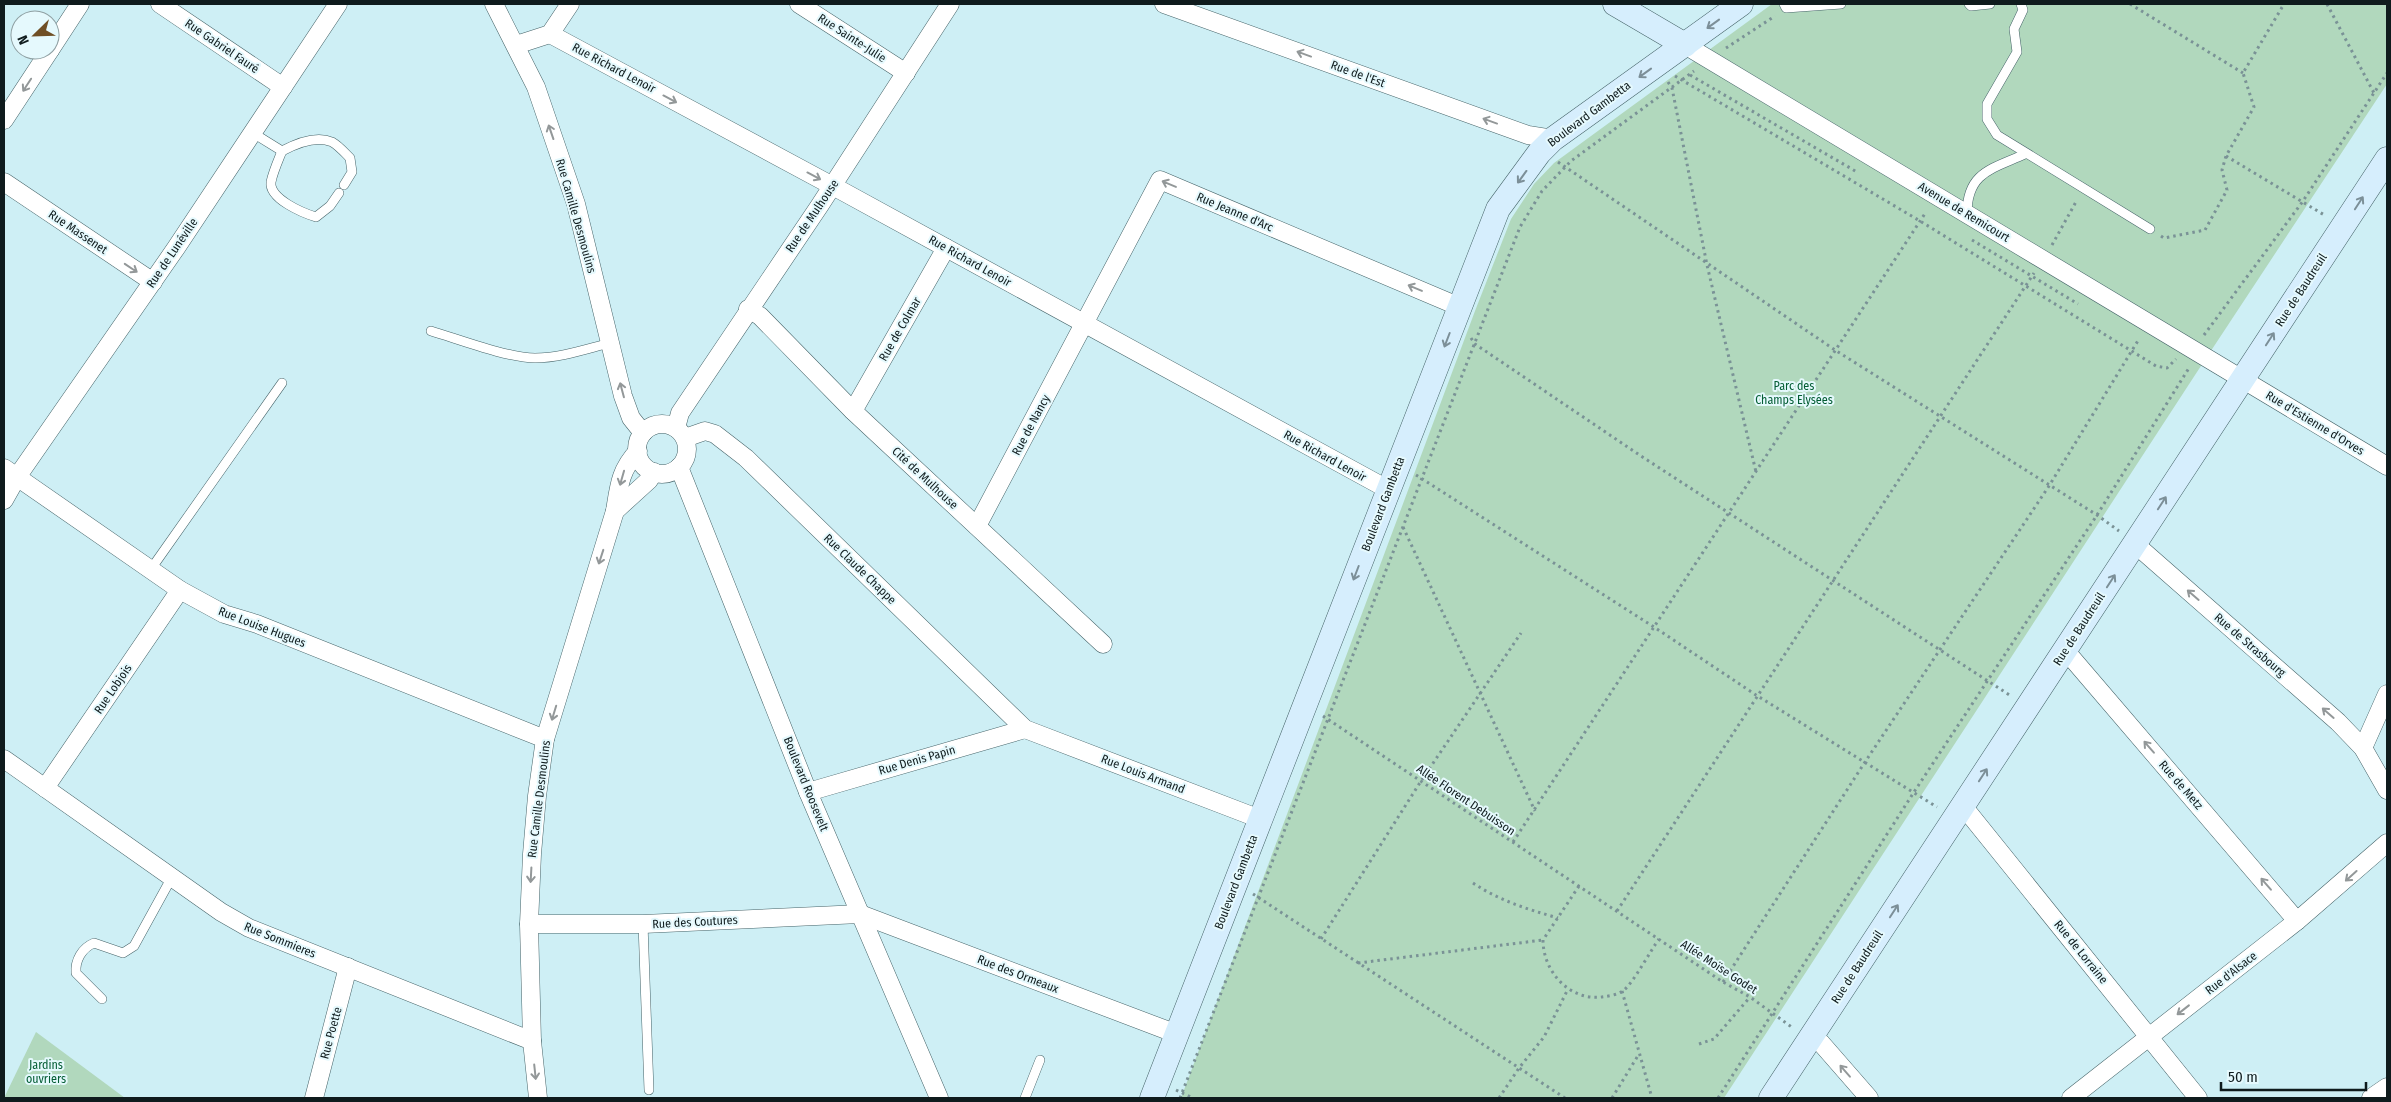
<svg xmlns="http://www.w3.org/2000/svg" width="2391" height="1102" viewBox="0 0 2391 1102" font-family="'Fira Sans Condensed',sans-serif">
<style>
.green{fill:#b1d8bd}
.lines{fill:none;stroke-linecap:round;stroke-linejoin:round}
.lane-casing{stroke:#466469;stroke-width:10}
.street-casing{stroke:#466469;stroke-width:19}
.secondary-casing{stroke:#466469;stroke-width:25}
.path{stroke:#7a9296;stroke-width:3;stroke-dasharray:2.5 4;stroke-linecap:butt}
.lane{stroke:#fff;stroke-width:9}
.street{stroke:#fff;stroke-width:18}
.secondary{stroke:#d6eefd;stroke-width:24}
.oneway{stroke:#7c8f98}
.oneway2{stroke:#939899}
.labels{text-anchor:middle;stroke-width:4;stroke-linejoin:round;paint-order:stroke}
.street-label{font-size:12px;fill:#0f1b1d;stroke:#e5f9fd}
.park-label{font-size:12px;fill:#045d34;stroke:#e5f9fd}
</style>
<rect width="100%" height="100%" fill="#ceeff5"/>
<g class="green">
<polygon points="1772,4 2387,4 2387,84 2197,372 1724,1098 1181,1098 1475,311 1511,219 1534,184 1554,163"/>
<polygon points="36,1032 125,1098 4,1098"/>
</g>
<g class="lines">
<g class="lane-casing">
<g id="lane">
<polyline points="1784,4 1786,8 1841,4"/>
<polyline points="1969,4 1971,6 1990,4"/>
<polyline points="2021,4 2023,10 2014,29 2017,52 1987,104 1987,119 1997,135 2150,229"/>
<path d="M253,133L282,151C295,144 316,135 332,142C338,145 345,153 350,158L352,172L344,185"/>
<path d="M282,151C278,161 273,172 271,182C269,199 303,213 316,217L330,206L339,193"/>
<path d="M1967,214C1967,172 1992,169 2025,154"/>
<path d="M431,331C458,339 508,358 535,358C560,358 586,349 610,343"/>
<polyline points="151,569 282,383"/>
<polyline points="643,924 649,1090"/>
<path d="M102,999L76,973C75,960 82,948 94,943L123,953L134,946L172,877"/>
<polyline points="1025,1098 1040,1060"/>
</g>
</g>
<g class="street-casing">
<g id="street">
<polyline points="160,4 283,87"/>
<polyline points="494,4 536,87 576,204 623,396 631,418 643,433"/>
<polyline points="799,4 906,73"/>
<polyline points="1164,4 1528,135 1553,139"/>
<polyline points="550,34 842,191 1389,490"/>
<polyline points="516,45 550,34 570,4"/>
<polyline points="1685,45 2387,466"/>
<polyline points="50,50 80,4"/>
<polyline points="4,120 50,50"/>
<polyline points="4,182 153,282"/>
<polyline points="748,309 760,316 853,411 1103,644"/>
<polyline points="853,411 946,248"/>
<circle cx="662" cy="449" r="25"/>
<polyline points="676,428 680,413 820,205 950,4"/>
<polyline points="685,438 705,431 715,434 746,458 1025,729 1260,819"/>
<polyline points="679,467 808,792 939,1098"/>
<polyline points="4,468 180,590 224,614 257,624 545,739"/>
<polyline points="4,500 17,477 176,248 338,4"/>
<polyline points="615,511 649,480 654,472"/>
<polyline points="977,526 1160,180 1460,307"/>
<polyline points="2135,544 2338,722 2363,748 2387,790"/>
<polyline points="2065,650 2297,921"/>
<polyline points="2363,748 2387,694"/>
<polyline points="4,759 221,912 249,928 532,1041"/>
<polyline points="45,788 180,590"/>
<polyline points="808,792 1025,729"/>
<polyline points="1963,806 2198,1098"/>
<polyline points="529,924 643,924 860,914 1177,1034"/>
<polyline points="1810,1039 1821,1043 1869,1098"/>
<polyline points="314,1098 348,967"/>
<path d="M538,1098L532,1041L529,924L532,854L537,796L545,739L615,511C619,486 620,470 638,451"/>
<polyline points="2071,1098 2297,921 2387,843"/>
<polyline points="2371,1098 2387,1087"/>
</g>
</g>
<g class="secondary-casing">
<g id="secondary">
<polyline points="1615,4 1685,45"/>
<polyline points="1152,1098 1498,209 1539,153 1553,139 1741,4"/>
<polyline points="1771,1098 2387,159"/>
</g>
</g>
<g class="path">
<polyline points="2130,4 2243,73"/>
<polyline points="2327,4 2374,93"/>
<polyline points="1726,48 1775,16"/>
<polyline points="1690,75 1857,172"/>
<polyline points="1675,76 1920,221 2156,366 2167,368 2176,359"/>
<polyline points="1668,82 1672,88 1707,265 1756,472"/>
<polyline points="2226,156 2326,216"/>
<polyline points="1558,162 1835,350 2097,515 2119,531"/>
<polyline points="2161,236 2164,238 2205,230 2227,190 2222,170 2226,156 2254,107 2243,73 2284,4"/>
<polyline points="1972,240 2078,304"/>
<polyline points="2052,245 2077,200"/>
<polyline points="2204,335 2303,201 2387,73"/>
<polyline points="1471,338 1475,344 1641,456 2011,696"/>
<polyline points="1416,475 1654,627 1756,695 1937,807"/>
<polyline points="1403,527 1535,811"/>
<polyline points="1323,716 1723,982 1750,997 1793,1028"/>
<polyline points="1513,842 1926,212"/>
<path d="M1473,883C1500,901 1527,909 1558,918"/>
<path d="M1579,886L1543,940C1543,971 1569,1001 1602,997C1609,996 1618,995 1624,990C1633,983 1651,950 1659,939"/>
<polyline points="1253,894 1565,1098"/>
<polyline points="1617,911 2034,273"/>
<polyline points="1321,939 1421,781 1521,633"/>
<polyline points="1358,963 1543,940"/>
<polyline points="1723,982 1865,762 2049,486 2139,339"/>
<polyline points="1622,991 1652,1098"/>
<polyline points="1699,1044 1714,1039 1750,997"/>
<polyline points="1176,1090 1193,1098"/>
<polyline points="1180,1098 1520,227 1542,191 1571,161 1694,71"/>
<polyline points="1499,1098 1519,1068 1544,1037 1568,989"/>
<polyline points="1612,1098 1639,1054"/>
<polyline points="1718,1098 1914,792 2097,515 2189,368"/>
</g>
<use href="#lane" class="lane"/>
<use href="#street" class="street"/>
<use href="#secondary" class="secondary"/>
</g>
<defs><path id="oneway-shaft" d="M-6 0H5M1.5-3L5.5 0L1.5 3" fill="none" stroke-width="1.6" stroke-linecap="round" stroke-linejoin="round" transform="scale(1.25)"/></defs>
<g class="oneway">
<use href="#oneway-shaft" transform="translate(1713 24) rotate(144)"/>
<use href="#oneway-shaft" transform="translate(1645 73) rotate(144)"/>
<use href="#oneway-shaft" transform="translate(1522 177) rotate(126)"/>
<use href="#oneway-shaft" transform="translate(2359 203) rotate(-57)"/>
<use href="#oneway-shaft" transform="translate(2270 339) rotate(-57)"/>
<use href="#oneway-shaft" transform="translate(1447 340) rotate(111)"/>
<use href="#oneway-shaft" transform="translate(2162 503) rotate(-57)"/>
<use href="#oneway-shaft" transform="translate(1356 573) rotate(111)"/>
<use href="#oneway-shaft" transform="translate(2111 581) rotate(-57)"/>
<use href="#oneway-shaft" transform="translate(1983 775) rotate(-57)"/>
<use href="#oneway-shaft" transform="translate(1894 911) rotate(-57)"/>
</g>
<g class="oneway2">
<use href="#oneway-shaft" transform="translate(1304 54) rotate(-160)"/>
<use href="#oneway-shaft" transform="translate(27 85) rotate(123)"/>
<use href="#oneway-shaft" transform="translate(670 99) rotate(28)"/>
<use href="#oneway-shaft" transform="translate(1490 121) rotate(-160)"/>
<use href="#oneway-shaft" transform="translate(551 132) rotate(-109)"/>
<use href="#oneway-shaft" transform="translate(814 176) rotate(28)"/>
<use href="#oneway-shaft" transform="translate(1169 184) rotate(-157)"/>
<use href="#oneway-shaft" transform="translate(131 268) rotate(34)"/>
<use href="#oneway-shaft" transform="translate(1415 288) rotate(-157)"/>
<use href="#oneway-shaft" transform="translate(622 390) rotate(-105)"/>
<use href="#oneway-shaft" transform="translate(622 478) rotate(106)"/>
<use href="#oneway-shaft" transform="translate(601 557) rotate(108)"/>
<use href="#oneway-shaft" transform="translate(2193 595) rotate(-139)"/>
<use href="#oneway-shaft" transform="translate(554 713) rotate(107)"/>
<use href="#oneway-shaft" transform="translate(2328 713) rotate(-139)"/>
<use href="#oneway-shaft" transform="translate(2149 747) rotate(-131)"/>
<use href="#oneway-shaft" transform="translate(531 875) rotate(93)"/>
<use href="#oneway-shaft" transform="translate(2351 876) rotate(138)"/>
<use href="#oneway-shaft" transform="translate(2266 884) rotate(-131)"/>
<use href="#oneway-shaft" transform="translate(2183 1010) rotate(142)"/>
<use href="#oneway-shaft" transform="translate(1845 1071) rotate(-131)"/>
<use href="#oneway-shaft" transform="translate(535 1072) rotate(84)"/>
</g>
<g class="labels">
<g class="street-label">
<text transform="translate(852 38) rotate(33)" y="4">Rue Sainte-Julie</text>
<text transform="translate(222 46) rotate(34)" y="4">Rue Gabriel Fauré</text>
<text transform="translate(614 68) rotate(28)" y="4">Rue Richard Lenoir</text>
<text transform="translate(1358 74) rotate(20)" y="4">Rue de l'Est</text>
<text transform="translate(1589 114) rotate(-37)" y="4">Boulevard Gambetta</text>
<text transform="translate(1235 212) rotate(23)" y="4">Rue Jeanne d'Arc</text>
<text transform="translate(1964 212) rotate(31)" y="4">Avenue de Remicourt</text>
<text transform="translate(576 216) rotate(74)" y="4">Rue Camille Desmoulins</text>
<text transform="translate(812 216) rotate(-56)" y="4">Rue de Mulhouse</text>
<text transform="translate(78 232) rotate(34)" y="4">Rue Massenet</text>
<text transform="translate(172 253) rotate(-56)" y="4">Rue de Lunéville</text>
<text transform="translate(970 261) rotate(29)" y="4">Rue Richard Lenoir</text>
<text transform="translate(2301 290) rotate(-57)" y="4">Rue de Baudreuil</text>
<text transform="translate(900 329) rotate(-60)" y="4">Rue de Colmar</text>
<text transform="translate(2315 423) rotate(31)" y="4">Rue d'Estienne d'Orves</text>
<text transform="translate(1031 425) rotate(-62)" y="4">Rue de Nancy</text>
<text transform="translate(1325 456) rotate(29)" y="4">Rue Richard Lenoir</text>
<text transform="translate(925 478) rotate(43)" y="4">Cité de Mulhouse</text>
<text transform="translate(1383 504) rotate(-69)" y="4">Boulevard Gambetta</text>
<text transform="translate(860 569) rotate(44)" y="4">Rue Claude Chappe</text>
<text transform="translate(262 627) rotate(21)" y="4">Rue Louise Hugues</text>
<text transform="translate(2079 629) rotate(-57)" y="4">Rue de Baudreuil</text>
<text transform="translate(2250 645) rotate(41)" y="4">Rue de Strasbourg</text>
<text transform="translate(113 689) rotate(-56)" y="4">Rue Lobjois</text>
<text transform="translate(917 760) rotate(-16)" y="4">Rue Denis Papin</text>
<text transform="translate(1143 774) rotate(21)" y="4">Rue Louis Armand</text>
<text transform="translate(806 784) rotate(68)" y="4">Boulevard Roosevelt</text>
<text transform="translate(2181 785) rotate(49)" y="4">Rue de Metz</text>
<text transform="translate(539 799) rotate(-83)" y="4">Rue Camille Desmoulins</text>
<text transform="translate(1466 800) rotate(34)" y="4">Allée Florent Debuisson</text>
<text transform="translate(1236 882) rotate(-69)" y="4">Boulevard Gambetta</text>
<text transform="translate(695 922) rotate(-3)" y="4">Rue des Coutures</text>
<text transform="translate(280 940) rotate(22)" y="4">Rue Sommieres</text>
<text transform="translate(2081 952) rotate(51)" y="4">Rue de Lorraine</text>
<text transform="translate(1719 967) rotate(33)" y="4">Allée Moïse Godet</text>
<text transform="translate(1857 967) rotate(-57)" y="4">Rue de Baudreuil</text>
<text transform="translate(2231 973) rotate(-38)" y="4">Rue d'Alsace</text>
<text transform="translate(1018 974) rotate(21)" y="4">Rue des Ormeaux</text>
<text transform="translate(331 1033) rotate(-75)" y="4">Rue Poette</text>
</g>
<g class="park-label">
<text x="1794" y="390">Parc des<tspan x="1794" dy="14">Champs Elysées</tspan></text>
<text x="46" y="1069">Jardins<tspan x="46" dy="14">ouvriers</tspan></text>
</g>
</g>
<rect width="2391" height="1102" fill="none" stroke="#0f1b1d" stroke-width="10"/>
<g transform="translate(35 35) rotate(247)"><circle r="24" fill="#e5f9fd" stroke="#8fa0a3"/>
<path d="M0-4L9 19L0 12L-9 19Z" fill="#6f4f25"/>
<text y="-8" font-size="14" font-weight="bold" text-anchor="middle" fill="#0f1b1d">N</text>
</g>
<path d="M2221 1082v8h145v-8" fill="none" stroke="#0f1b1d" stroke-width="2.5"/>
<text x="2228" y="1082" font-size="15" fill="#0f1b1d" stroke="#e5f9fd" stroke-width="4" paint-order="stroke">50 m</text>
</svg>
